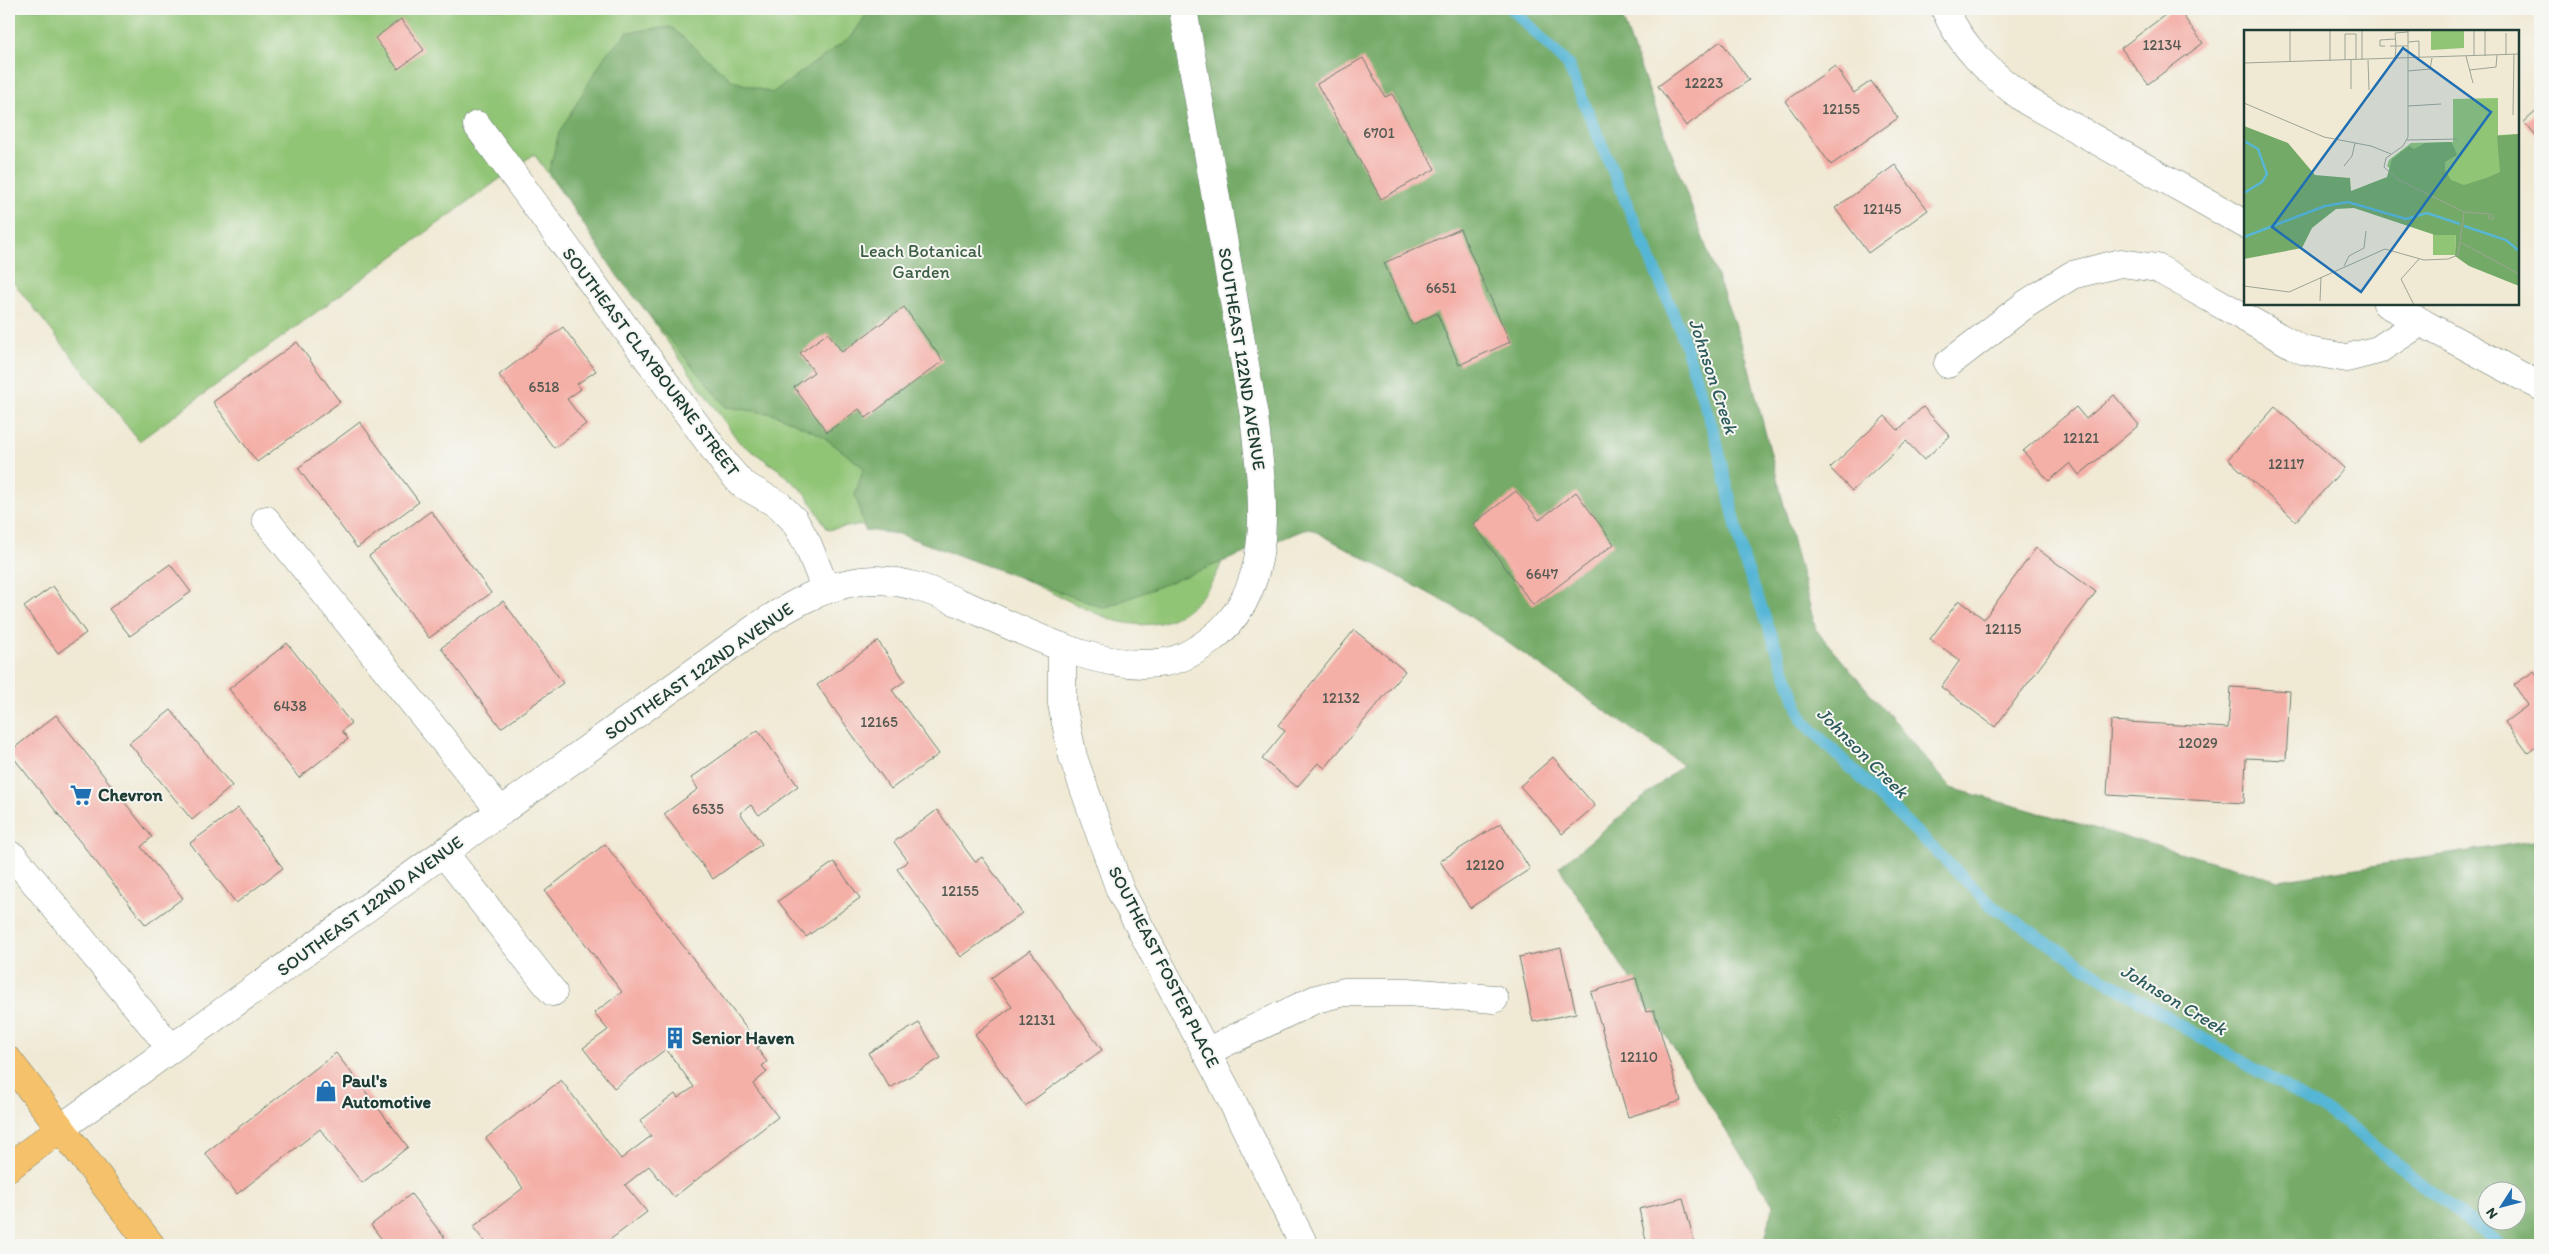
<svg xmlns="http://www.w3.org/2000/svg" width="2549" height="1254" viewBox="0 0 2549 1254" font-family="Itim,sans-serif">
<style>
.green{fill:#91c576;stroke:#588155}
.forest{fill:#74aa67;stroke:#4a744e;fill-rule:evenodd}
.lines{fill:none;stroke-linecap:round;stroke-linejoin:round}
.stream{stroke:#57b6d5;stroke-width:12}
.building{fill:#f4afa7}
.minor-casing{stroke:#68796c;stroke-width:29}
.major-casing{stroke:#68796c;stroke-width:29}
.minor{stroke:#fff;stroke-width:28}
.major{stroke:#f5c16b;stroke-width:28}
.labels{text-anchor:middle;stroke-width:4;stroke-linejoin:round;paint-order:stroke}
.number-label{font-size:15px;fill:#545a51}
.park-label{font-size:18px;fill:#3c5f44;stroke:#f6f6f2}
.street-label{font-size:18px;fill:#1f3d34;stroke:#f6f6f2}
.poi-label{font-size:18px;font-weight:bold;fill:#1f3d34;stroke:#f6f6f2;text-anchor:start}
.water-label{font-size:19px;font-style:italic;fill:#2d5b5c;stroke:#f6f6f2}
.inset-river{fill:none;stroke:#57b6d5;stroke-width:2.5}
.inset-road{fill:none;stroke:#9ca494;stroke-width:1}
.view{fill:#1f6fb2;fill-opacity:0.15;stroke:#1f6fb2;stroke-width:2.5}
.inset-edge{fill:none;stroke:#1f3d34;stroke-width:2.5}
</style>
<rect width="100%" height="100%" fill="#f6f6f2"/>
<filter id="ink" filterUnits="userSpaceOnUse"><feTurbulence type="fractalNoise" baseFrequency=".02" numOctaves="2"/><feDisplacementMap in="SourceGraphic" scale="10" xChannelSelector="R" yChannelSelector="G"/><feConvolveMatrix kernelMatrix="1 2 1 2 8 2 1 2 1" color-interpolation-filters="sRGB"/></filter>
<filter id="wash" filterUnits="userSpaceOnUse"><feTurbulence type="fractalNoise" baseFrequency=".0096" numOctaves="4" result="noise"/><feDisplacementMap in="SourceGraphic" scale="20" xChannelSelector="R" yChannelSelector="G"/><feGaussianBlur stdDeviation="1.12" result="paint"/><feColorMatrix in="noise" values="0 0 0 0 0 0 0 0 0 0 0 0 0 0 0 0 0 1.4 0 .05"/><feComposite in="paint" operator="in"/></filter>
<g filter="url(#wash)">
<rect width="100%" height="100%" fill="#f0e9d4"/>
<path class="green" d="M9,9H1131L1223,558C1211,596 1177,630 1134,624C1110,622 1089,610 1067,600C1030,583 994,564 957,549C929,538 896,528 865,526C853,525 840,528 828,530L806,494L778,469L739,442L534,154L139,441L9,277Z"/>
<path class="forest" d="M870,9H1619L1745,353L1816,630L1951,788L2279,880L2540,840V1245H1764L1773,1205L1559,867L1683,765L1465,613L1309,528L1104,608L899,534L865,530L855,494L864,468L821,435L774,414L726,407L618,277L549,171L559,133L606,54L628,32L671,27L733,81L772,93L852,36ZM2486,1192H2516V1222H2486Z"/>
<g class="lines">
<polyline class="stream" points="1512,9 1568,65 1680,329 1716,439 1744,560 1803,721 1992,906 2105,980 2347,1124 2499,1245"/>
</g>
<g id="blocks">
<g class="building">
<polygon points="2173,9 2178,9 2203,43 2148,84 2121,48"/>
<polygon points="401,19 424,50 398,69 375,38"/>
<polygon points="1721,41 1749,80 1686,126 1658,86"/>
<polygon points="1363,58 1385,97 1392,94 1435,169 1381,199 1317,84"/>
<polygon points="1835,66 1854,93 1871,81 1898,118 1831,165 1785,101"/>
<polygon points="2540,108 2540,141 2524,122"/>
<polygon points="1895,165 1928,210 1868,253 1835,208"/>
<polygon points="1460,229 1510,342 1459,365 1437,313 1412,325 1384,263"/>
<polygon points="904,307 943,361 866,418 859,409 827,432 794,387 814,372 800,353 828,333 842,352"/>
<polygon points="563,327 596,371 577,384 581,389 567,399 586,424 554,448 499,375"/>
<polygon points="297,342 340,402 257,462 213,402"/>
<polygon points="2114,395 2139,425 2079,475 2070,463 2049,481 2023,451 2076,407 2086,419"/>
<polygon points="1923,407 1950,436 1924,460 1906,441 1852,491 1830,468 1885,416 1898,430"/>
<polygon points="2275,407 2344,468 2296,521 2228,459"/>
<polygon points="360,422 419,502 357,548 298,468"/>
<polygon points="1516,491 1539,520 1576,492 1614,544 1533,605 1473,524"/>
<polygon points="431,511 491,593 429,638 369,556"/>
<polygon points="2036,548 2096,592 1995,727 1941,687 1960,660 1930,639 1959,600 1984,619"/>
<polygon points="170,564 191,592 130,636 109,609"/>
<polygon points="53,586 86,633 58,653 24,607"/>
<polygon points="503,601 563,683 501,728 441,648"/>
<polygon points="1354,630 1405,671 1325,768 1318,763 1297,787 1262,759 1285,731 1278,725"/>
<polygon points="878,641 905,681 892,690 939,754 891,789 817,685"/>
<polygon points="287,643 351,723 342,731 348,739 299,778 229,689"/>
<polygon points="2534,671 2540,680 2540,744 2528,753 2505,722 2528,705 2514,685"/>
<polygon points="2231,687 2290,691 2286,760 2246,758 2244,803 2107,795 2111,721 2228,728"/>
<polygon points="171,710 232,786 192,820 129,743"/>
<polygon points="56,715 152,837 141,847 183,898 146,925 9,752"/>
<polygon points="758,730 798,786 759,815 751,805 740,813 762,844 713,879 664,814 698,789 691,778"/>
<polygon points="1553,757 1595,806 1562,834 1520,786"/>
<polygon points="238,808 283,868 236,903 190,843"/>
<polygon points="937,810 975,862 982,857 1022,913 961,957 897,869 908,861 894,842"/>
<polygon points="1501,823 1530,869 1470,908 1440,861"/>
<polygon points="605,844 760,1046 757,1048 767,1062 762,1066 767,1072 753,1084 778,1117 674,1197 649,1166 625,1185 647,1212 603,1245 478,1245 484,1241 473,1227 523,1188 486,1138 561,1080 621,1159 651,1136 640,1121 675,1094 678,1098 694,1087 666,1049 614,1088 583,1048 608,1030 594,1013 622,992 545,891"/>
<polygon points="834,862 860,898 806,937 778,901"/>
<polygon points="1561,948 1576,1013 1533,1022 1519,957"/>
<polygon points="1030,950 1102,1050 1025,1106 975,1034 1012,1007 991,978"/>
<polygon points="1636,978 1646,1012 1654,1010 1681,1101 1628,1117 1591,992"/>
<polygon points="919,1023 941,1058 890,1088 868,1053"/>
<polygon points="336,1053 408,1147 362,1183 320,1129 237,1194 205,1153"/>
<polygon points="411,1194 450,1245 378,1245 383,1241 371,1225"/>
<polygon points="1683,1198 1695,1245 1647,1245 1639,1209"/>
</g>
</g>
</g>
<g filter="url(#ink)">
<use href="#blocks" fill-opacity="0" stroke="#68796c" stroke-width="1"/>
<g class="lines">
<g class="minor-casing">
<g id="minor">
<path d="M1945,9C1961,48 1993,76 2027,101L2245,224"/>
<polyline points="477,125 727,467 742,484 779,505 794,520 808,545 826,590"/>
<polyline points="2387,304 2540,386"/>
<polyline points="1948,364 2026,304 2072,275 2121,263 2157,268 2302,350 2347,358 2378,350 2421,322"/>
<polyline points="266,520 501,812"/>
<polyline points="1062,647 1062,704 1073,757 1120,890 1226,1089 1304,1245"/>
<polyline points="444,853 553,992"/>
<polyline points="9,855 14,857 171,1048"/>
<polyline points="1206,1052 1316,999 1344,992 1408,992 1494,999"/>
<path d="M61,1128L757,627C792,604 831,581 875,580C905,580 935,592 962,604C1022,629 1098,674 1165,662C1181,660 1197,650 1209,641C1280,589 1262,491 1254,416L1183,9"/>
</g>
</g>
<g class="major-casing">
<g id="major">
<polyline points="9,1061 151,1245"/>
<polyline points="9,1167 61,1128"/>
</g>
</g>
<use href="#minor" class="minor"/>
<use href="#major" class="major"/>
</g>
</g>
<defs>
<g id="supermarket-bare" transform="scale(1.725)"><path d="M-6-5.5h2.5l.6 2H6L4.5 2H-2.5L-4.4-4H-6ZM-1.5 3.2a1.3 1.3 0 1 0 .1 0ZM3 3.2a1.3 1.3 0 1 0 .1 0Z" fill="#1f6fb2" stroke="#f6f6f2" stroke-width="2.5" paint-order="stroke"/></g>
<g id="building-bare" transform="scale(1.725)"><path d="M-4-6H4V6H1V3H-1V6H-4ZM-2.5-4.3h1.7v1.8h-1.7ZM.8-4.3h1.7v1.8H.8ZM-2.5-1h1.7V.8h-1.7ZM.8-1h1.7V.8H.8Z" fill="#1f6fb2" stroke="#f6f6f2" stroke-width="2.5" paint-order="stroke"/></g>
<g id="shop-bare" transform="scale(1.725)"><path d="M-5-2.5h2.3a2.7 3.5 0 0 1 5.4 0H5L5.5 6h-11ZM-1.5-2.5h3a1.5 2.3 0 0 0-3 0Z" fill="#1f6fb2" stroke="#f6f6f2" stroke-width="2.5" paint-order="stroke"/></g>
</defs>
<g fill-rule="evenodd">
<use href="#supermarket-bare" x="81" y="795"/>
<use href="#building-bare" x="675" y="1038"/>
<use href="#shop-bare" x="326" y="1091"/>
</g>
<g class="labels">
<g class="number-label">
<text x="2162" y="50">12134</text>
<text x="1704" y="88">12223</text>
<text x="1841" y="114">12155</text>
<text x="1379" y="138">6701</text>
<text x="1882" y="214">12145</text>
<text x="1441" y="293">6651</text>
<text x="544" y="392">6518</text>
<text x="2081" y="443">12121</text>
<text x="2286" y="469">12117</text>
<text x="1542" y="579">6647</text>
<text x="2003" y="634">12115</text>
<text x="1341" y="703">12132</text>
<text x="290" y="711">6438</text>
<text x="879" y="727">12165</text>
<text x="2198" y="748">12029</text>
<text x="708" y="814">6535</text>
<text x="1485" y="870">12120</text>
<text x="960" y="896">12155</text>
<text x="1037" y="1025">12131</text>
<text x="1639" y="1062">12110</text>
</g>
<g class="park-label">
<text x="921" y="257">Leach Botanical<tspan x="921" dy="21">Garden</tspan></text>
</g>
<g class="street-label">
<text transform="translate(1242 359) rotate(81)" y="6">SOUTHEAST 122ND AVENUE</text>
<text transform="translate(651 362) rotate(53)" y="6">SOUTHEAST CLAYBOURNE STREET</text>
<text transform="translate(699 671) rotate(-35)" y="6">SOUTHEAST 122ND AVENUE</text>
<text transform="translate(370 906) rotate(-36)" y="6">SOUTHEAST 122ND AVENUE</text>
<text transform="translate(1164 967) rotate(63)" y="6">SOUTHEAST FOSTER PLACE</text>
</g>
<g class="poi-label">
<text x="98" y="801">Chevron</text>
<text x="692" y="1044">Senior Haven</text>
<text x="342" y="1087">Paul's<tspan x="342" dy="21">Automotive</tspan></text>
</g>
<g class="water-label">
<text transform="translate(1714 376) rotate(72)" y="7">Johnson Creek</text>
<text transform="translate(1863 752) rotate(45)" y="7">Johnson Creek</text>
<text transform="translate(2174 999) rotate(31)" y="7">Johnson Creek</text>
</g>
</g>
<g transform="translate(2244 30)">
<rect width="275" height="275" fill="#f0e9d4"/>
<path d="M187,0H220V18L187,20ZM254,68V105L275,104V240L143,136L145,130L167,113L209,112V69ZM213,182L211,225H189V186Z" fill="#91c576"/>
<path d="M0,96L44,113L71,145L106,148L107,161L143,147L148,129L165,116L170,119L181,113L207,112L209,115L213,125L201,132V140L207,150L220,155L242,148L256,142L253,106L275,104V256L225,236L211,226L212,205H191L110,178L92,179L68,198L58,218L0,229Z" fill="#74aa67"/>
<path class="inset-river" d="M0,111L14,119L23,144L18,152L0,163M220,196L262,210L275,221M0,207L81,176L104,172L162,189L183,183L216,194"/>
<path class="inset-road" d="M86,0V31M118,0V30M164,0V29M230,0V26M164,12L175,11V28M141,16H136V10L151,9M146,16H152L151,3L164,2M262,25V3M222,26L229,53M241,26V0M151,29L152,16H164M101,30V4H112V30M107,30V59M124,30L125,60M46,31V0M0,33L275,24M226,40L252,37L253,25M164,41L186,39L188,28M0,73L80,107L127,116L147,124M164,76L197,74M269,85L270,24M163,110L214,109M100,136L108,126L111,113M220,182L248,184L250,189H245V185M216,212L275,244M100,236L105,226L120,218L122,201M0,256L45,262L141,219L180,230L204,229L214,225L220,182L153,149L140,137L142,128L159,116L164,107V29M76,271L77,247M170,275L157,249L175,229"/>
<path class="view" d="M159,18L247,82L117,262L28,197Z"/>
<rect width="275" height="275" class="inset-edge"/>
</g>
<rect width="2549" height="1254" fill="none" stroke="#f6f6f2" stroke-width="30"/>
<g transform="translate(2502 1206) rotate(234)"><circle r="24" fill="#f6f6f2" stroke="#a0aca6"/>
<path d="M0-4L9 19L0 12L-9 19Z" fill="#1f6fb2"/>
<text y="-8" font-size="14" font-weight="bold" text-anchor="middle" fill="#1f3d34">N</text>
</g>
</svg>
